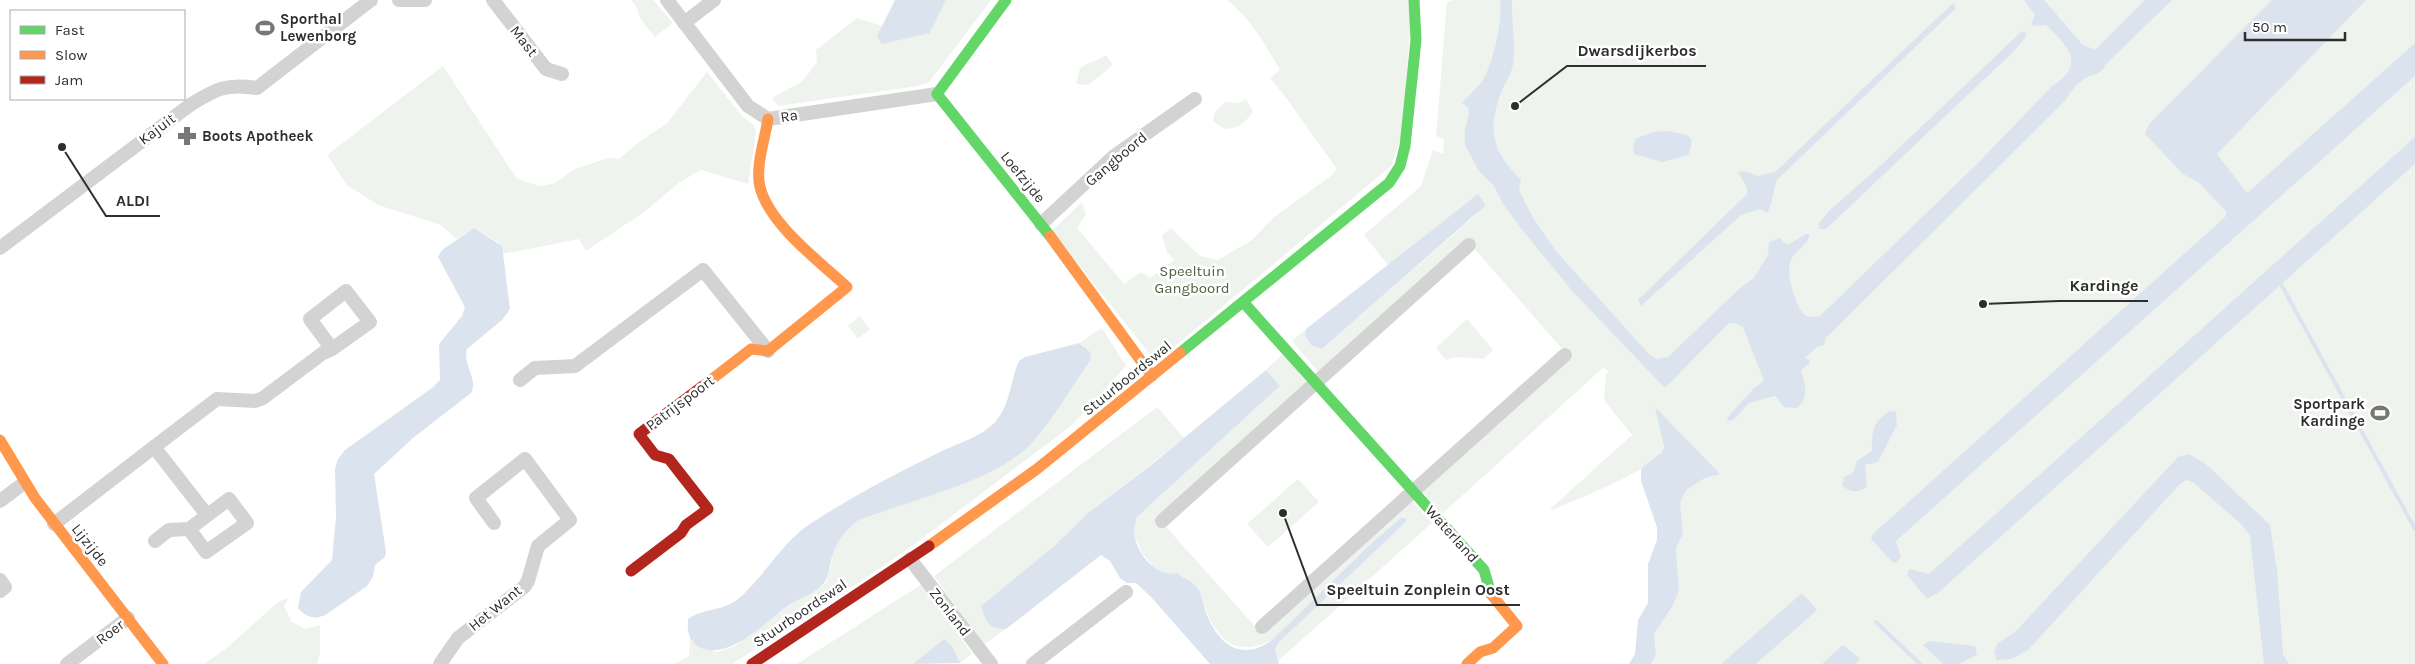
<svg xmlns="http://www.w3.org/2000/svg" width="2415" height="664" viewBox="0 0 2415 664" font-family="Karla,sans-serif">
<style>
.green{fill:#eff3ed}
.water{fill:#dbe4ee}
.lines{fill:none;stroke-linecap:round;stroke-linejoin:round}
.stream{stroke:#dbe4ee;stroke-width:4}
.street{stroke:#d3d3d3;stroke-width:14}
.fast{stroke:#63d668;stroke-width:11}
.slow{stroke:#ff974d;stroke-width:11}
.jam{stroke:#b3261e;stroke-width:11}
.labels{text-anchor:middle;stroke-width:5;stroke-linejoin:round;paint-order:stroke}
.poi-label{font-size:15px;font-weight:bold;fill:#2e2e2e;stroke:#fff;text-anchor:start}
.street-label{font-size:15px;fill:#2e2e2e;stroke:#fff}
.park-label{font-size:15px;fill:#4c6441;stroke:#fff}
.leader{fill:none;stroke:#2e2e2e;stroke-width:2}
.callout-dot{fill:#2e2e2e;stroke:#fff;stroke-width:2}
.callout-label{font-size:16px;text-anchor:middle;font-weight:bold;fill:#2e2e2e;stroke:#fff;stroke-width:5;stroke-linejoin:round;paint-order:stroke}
</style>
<rect width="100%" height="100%" fill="#fff"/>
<g class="green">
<polygon points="631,0 653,0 673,23 655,37 641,20 636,6"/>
<polygon points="946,0 991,0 929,82 918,86 778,106 772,98 803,81 817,62 816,50 857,18 882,26 877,36 930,33"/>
<path d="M1227,0H1413L1401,138L1391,166L1156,362L1052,231L1082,202L1086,214L1077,228L1124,284L1141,272L1150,278L1174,260L1167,252L1162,235L1171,228L1200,256L1218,260L1252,240L1273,218L1332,175L1337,169L1287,99L1270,78L1280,70C1265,44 1251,19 1227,0Z"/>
<path d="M1452,0H2415V664H1743L1812,605L1802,594L1721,664H1651L1656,655L1654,634L1679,590L1676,548L1683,534L1679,504L1685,490L1704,478L1663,437C1663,442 1665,447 1661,452C1645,474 1579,498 1552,510L1550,509L1632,435L1604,400L1606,374L1609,372L1604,367L1442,514L1423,492L1571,359L1466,239L1319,373L1292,341L1306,329L1305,336L1322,349L1477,214L1467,203L1388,265L1364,235L1421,186L1433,150L1443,154L1444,139L1436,136L1447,2Z"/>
<path d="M1106,55L1113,65L1088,85L1076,84L1080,68C1089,62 1097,61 1106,55Z"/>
<polygon points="443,66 517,179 540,186 553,184 575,169 608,158 619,159 635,145 667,123 707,72 742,116 754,125 756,132 748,184 701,170 680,182 644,212 586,251 579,239 503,254 499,243 474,228 456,239 441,225 378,205 347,185 327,155"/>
<path d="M1246,99L1253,111C1245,123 1240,128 1224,129L1213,121L1215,111L1226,102L1239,103Z"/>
<polygon points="860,316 870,329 858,339 848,326"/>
<polygon points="1467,319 1493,350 1484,359 1456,357 1446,360 1436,348"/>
<polygon points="1102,328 1126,366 1071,426 912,546 860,582 810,611 733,664 675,664 689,656 690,635 692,642 717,652 735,646 789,605 821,587 827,581 835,547 843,532 857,521 877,513 1078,378 1091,360 1083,345 1079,343"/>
<path d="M1283,354L1308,383L1160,520L1260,632L1412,501L1432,523L1278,661L1275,649L1279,641L1406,522V518L1404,517L1272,640C1226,664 1209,624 1198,588L1157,571L1143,554L1134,535L1136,518L1280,386L1266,370Z"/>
<polygon points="1157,407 1184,438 1088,513 1052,548 995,629 1006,629 984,645 934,576"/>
<polygon points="1298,479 1319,502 1268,547 1247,524"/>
<polygon points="922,584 972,654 960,663 952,646 944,639 913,664 797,664"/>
<polygon points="289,598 284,606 292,622 306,629 320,625 320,654 317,664 204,664 228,647 278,602"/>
</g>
<g class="water">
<polygon points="895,0 946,0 930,33 882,44 877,36"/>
<path d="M1500,0H1512C1511,22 1517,48 1512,69C1510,76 1505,83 1502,90C1487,129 1491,150 1521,180L1519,190L1533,218L1556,251L1649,354L1657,359L1668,357L1740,288L1754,278L1768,255L1769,242L1780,238L1787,245L1806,234L1810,235C1807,246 1795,250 1791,260C1785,271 1795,306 1805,315C1810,318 1815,317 1820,316L1979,162L2051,87C2086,65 2070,48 2046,25L2033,26L2031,24L2035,15L2024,0H2044L2082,44L2095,50L2145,0H2172L2106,64C2102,76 2092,73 2083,80C2075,85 2070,93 2065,101L1826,338L1824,345L1817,347L1805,358L1810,360L1809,364L1801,370C1805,386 1810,396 1797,408L1784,407L1775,396L1749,403L1733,420L1728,421L1727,418L1754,388L1764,381L1743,327L1734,323L1728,324L1665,388L1573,292L1520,227L1503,204L1494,186L1479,171L1465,145V129L1469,114L1468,108L1462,103C1468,96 1475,90 1481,83C1493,66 1503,20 1500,0Z"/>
<polygon points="2272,0 2366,0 2217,154 2247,193 2415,43 2415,76 1896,541 1901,557 1895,563 1891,561 1871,539 1873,534 2226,216 2226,211 2198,182 2183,174 2145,134 2149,124"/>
<path d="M1953,3L1956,8L1777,180C1773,191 1773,203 1767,213L1760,209L1741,215L1641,306L1638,300L1747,194V188L1738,172L1744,171L1758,176L1775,172Z"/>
<polygon points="2022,31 2026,33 2025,38 2013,52 1826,229 1820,229 1818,224 1831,209 1879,167"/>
<polygon points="1668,131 1687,135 1692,140 1689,155 1662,162 1634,154 1633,145 1637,138 1654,132"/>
<polygon points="2415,137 2415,164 1939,592 1927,599 1907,575 1909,569 1929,574"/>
<polygon points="1478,194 1486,205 1322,349 1311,345 1305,336 1306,329"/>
<path d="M474,228L502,246L510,309L502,320L467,349C462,364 479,380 471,393L413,438L374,474L386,552L385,557L375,565L373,577L367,586L327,614C316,620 306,618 298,608L301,592L332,560L336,516L335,469L338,459L345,450L432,388L440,380L439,344L462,316L465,307L438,257L442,250Z"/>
<path d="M1079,343L1090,352L1091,360C1071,387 1054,419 1031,444C993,483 908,500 857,521C841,534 835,545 830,565C829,571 828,578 824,583C816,593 800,598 789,605C766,621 727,664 697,646C688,639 687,629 688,619C705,607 723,612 739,598C766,575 782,541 813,522C853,496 897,473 940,452C958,443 982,437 996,421C1011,403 1010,381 1019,361L1025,357Z"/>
<path d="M1266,370L1280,386L1136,518C1136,523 1134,529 1134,534C1137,554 1157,578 1177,573C1183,578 1195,583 1198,589C1203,597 1203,607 1207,615C1219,645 1242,662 1272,640L1372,543L1401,518H1406V522L1279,642L1275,649L1279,664H1210L1151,597L1136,583H1127L1120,578L1110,561L1101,555L1006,629C989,630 986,621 981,606L1052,548L1088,513L1156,461Z"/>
<polygon points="1655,407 1720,474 1705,478 1686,490 1680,504 1683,534 1676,548 1679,590 1673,605 1654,634 1656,655 1651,664 1629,664 1635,654 1638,620 1648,603 1648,564 1657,540 1657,527 1641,481 1641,469 1661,453 1664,447"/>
<path d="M1890,411L1896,412L1897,425L1878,462L1865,465L1867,486C1858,494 1851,492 1842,486L1844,477L1853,473L1857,461L1872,451C1872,430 1872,423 1890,411Z"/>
<polygon points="2189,454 2207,465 2270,525 2277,570 2283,654 2289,664 2264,664 2250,536 2242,525 2193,482 2186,480 2179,485 2028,650 2011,659 1997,660 1994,652 1998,643 2015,632 2178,457"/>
<polygon points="1802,593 1817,610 1756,664 1721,664"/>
<polygon points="944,639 952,646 960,663 913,664"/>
<polygon points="1930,641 1975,646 1977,655 1959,664 1943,664 1923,645"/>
<polygon points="1843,645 1860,659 1855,664 1822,664"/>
</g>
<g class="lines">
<g class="stream">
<polyline points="2282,286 2415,529"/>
<polyline points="1876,622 1920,664"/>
</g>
<g class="street">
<polyline points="399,0 425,0"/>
<polyline points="493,0 546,69 562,74"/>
<polyline points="667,0 748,106 768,119 937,94"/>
<polyline points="684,23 714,0"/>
<polyline points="1041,224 1113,157 1195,99"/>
<path d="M0,248L190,105C216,89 226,83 257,88L371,0"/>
<polyline points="520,380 535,368 575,366 703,270 768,351"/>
<polygon points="229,499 247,523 206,552 189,529"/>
<polyline points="0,501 24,483"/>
<polyline points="207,515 154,447 217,399 255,401 263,398 323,353 332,349 370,322 346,291 310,319 332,349"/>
<polyline points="1162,521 1469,245"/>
<polyline points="54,524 154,447"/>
<polyline points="155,541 169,530 189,529"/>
<polyline points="910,559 991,664"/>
<polyline points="0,580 5,587 0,591"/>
<polyline points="1262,627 1565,355"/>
<polyline points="67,664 128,618"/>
<polyline points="440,664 458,638 524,587 528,581 538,546 570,520 525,459 476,498 494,523"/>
<polyline points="1033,664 1126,592"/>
</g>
<g class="fast">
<polyline points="1006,0 937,94 1050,236"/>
<polyline points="1244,303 1484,570 1491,594"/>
<polyline points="1180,353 1389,183 1400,166 1405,146 1416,40 1414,0"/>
</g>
<g class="slow">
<polyline points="1050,236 1152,376"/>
<path d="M703,386L751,349L768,351L847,287C820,262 769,224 760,187C755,167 765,139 768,119"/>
<polyline points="0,440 35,498 163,664"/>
<polyline points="929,546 1037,469 1180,353"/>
<polyline points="1467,664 1480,652 1493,648 1517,626 1491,594"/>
</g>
<g class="jam">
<polyline points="631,571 681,533 686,525 708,509 669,459 655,455 639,434 703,386"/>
<polyline points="752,664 929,546"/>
</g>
</g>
<defs>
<g id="stadium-bare" transform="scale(1.5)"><path d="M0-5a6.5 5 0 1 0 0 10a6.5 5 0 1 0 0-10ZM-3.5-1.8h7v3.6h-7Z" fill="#777" stroke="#fff" stroke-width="2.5" paint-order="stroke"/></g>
<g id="pharmacy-bare" transform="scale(1.5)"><path d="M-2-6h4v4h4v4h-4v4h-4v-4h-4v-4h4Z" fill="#777" stroke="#fff" stroke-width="2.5" paint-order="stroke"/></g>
</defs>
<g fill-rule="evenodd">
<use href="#stadium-bare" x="265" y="28"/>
<use href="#pharmacy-bare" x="187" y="136"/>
<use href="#stadium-bare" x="2380" y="413"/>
</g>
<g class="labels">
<g class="poi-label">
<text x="280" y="24">Sporthal<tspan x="280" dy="17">Lewenborg</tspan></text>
<text x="202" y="141">Boots Apotheek</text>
<text x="2365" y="409" text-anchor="end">Sportpark<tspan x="2365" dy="17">Kardinge</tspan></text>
</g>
<g class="street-label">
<text transform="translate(524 41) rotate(52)" y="5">Mast</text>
<text transform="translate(789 116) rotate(-9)" y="5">Ra</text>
<text transform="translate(157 129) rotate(-37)" y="5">Kajuit</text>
<text transform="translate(1116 159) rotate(-40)" y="5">Gangboord</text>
<text transform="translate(1023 177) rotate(51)" y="5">Loefzijde</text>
<text transform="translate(1127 378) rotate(-39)" y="5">Stuurboordswal</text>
<text transform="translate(680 403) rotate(-37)" y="5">Patrijspoort</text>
<text transform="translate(1452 534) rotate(48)" y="5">Waterland</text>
<text transform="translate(90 545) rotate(52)" y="5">Lijzijde</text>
<text transform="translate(495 608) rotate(-39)" y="5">Het Want</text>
<text transform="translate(950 612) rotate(52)" y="5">Zonland</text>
<text transform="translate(800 613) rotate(-34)" y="5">Stuurboordswal</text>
<text transform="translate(110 632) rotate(-37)" y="5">Roer</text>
</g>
<g class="park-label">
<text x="1192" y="276">Speeltuin<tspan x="1192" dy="17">Gangboord</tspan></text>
</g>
</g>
<path class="leader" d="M1515 106L1567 66H1706M62 147L106 216H160M1983 304L2059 301H2148M1283 513L1317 605H1520"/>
<g class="callout-dot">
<circle cx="1515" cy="106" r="5"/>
<circle cx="62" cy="147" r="5"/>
<circle cx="1983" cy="304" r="5"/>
<circle cx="1283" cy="513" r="5"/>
</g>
<g class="callout-label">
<text x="1637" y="56">Dwarsdijkerbos</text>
<text x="133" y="206">ALDI</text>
<text x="2104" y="291">Kardinge</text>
<text x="1418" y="595">Speeltuin Zonplein Oost</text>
</g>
<rect x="10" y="10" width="175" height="90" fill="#ffffff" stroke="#ababab"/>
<rect x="20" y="26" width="25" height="8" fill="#63d668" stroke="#ababab"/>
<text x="55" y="35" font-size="15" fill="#2e2e2e">Fast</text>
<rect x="20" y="51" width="25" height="8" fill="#ff974d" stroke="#ababab"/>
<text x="55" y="60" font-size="15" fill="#2e2e2e">Slow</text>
<rect x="20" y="76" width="25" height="8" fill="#b3261e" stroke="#ababab"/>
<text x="55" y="85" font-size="15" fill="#2e2e2e">Jam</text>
<path d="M2245 32v8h100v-8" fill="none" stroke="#2e2e2e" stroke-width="2.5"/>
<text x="2252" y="32" font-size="15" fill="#2e2e2e" stroke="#ffffff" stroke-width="4" paint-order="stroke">50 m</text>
</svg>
